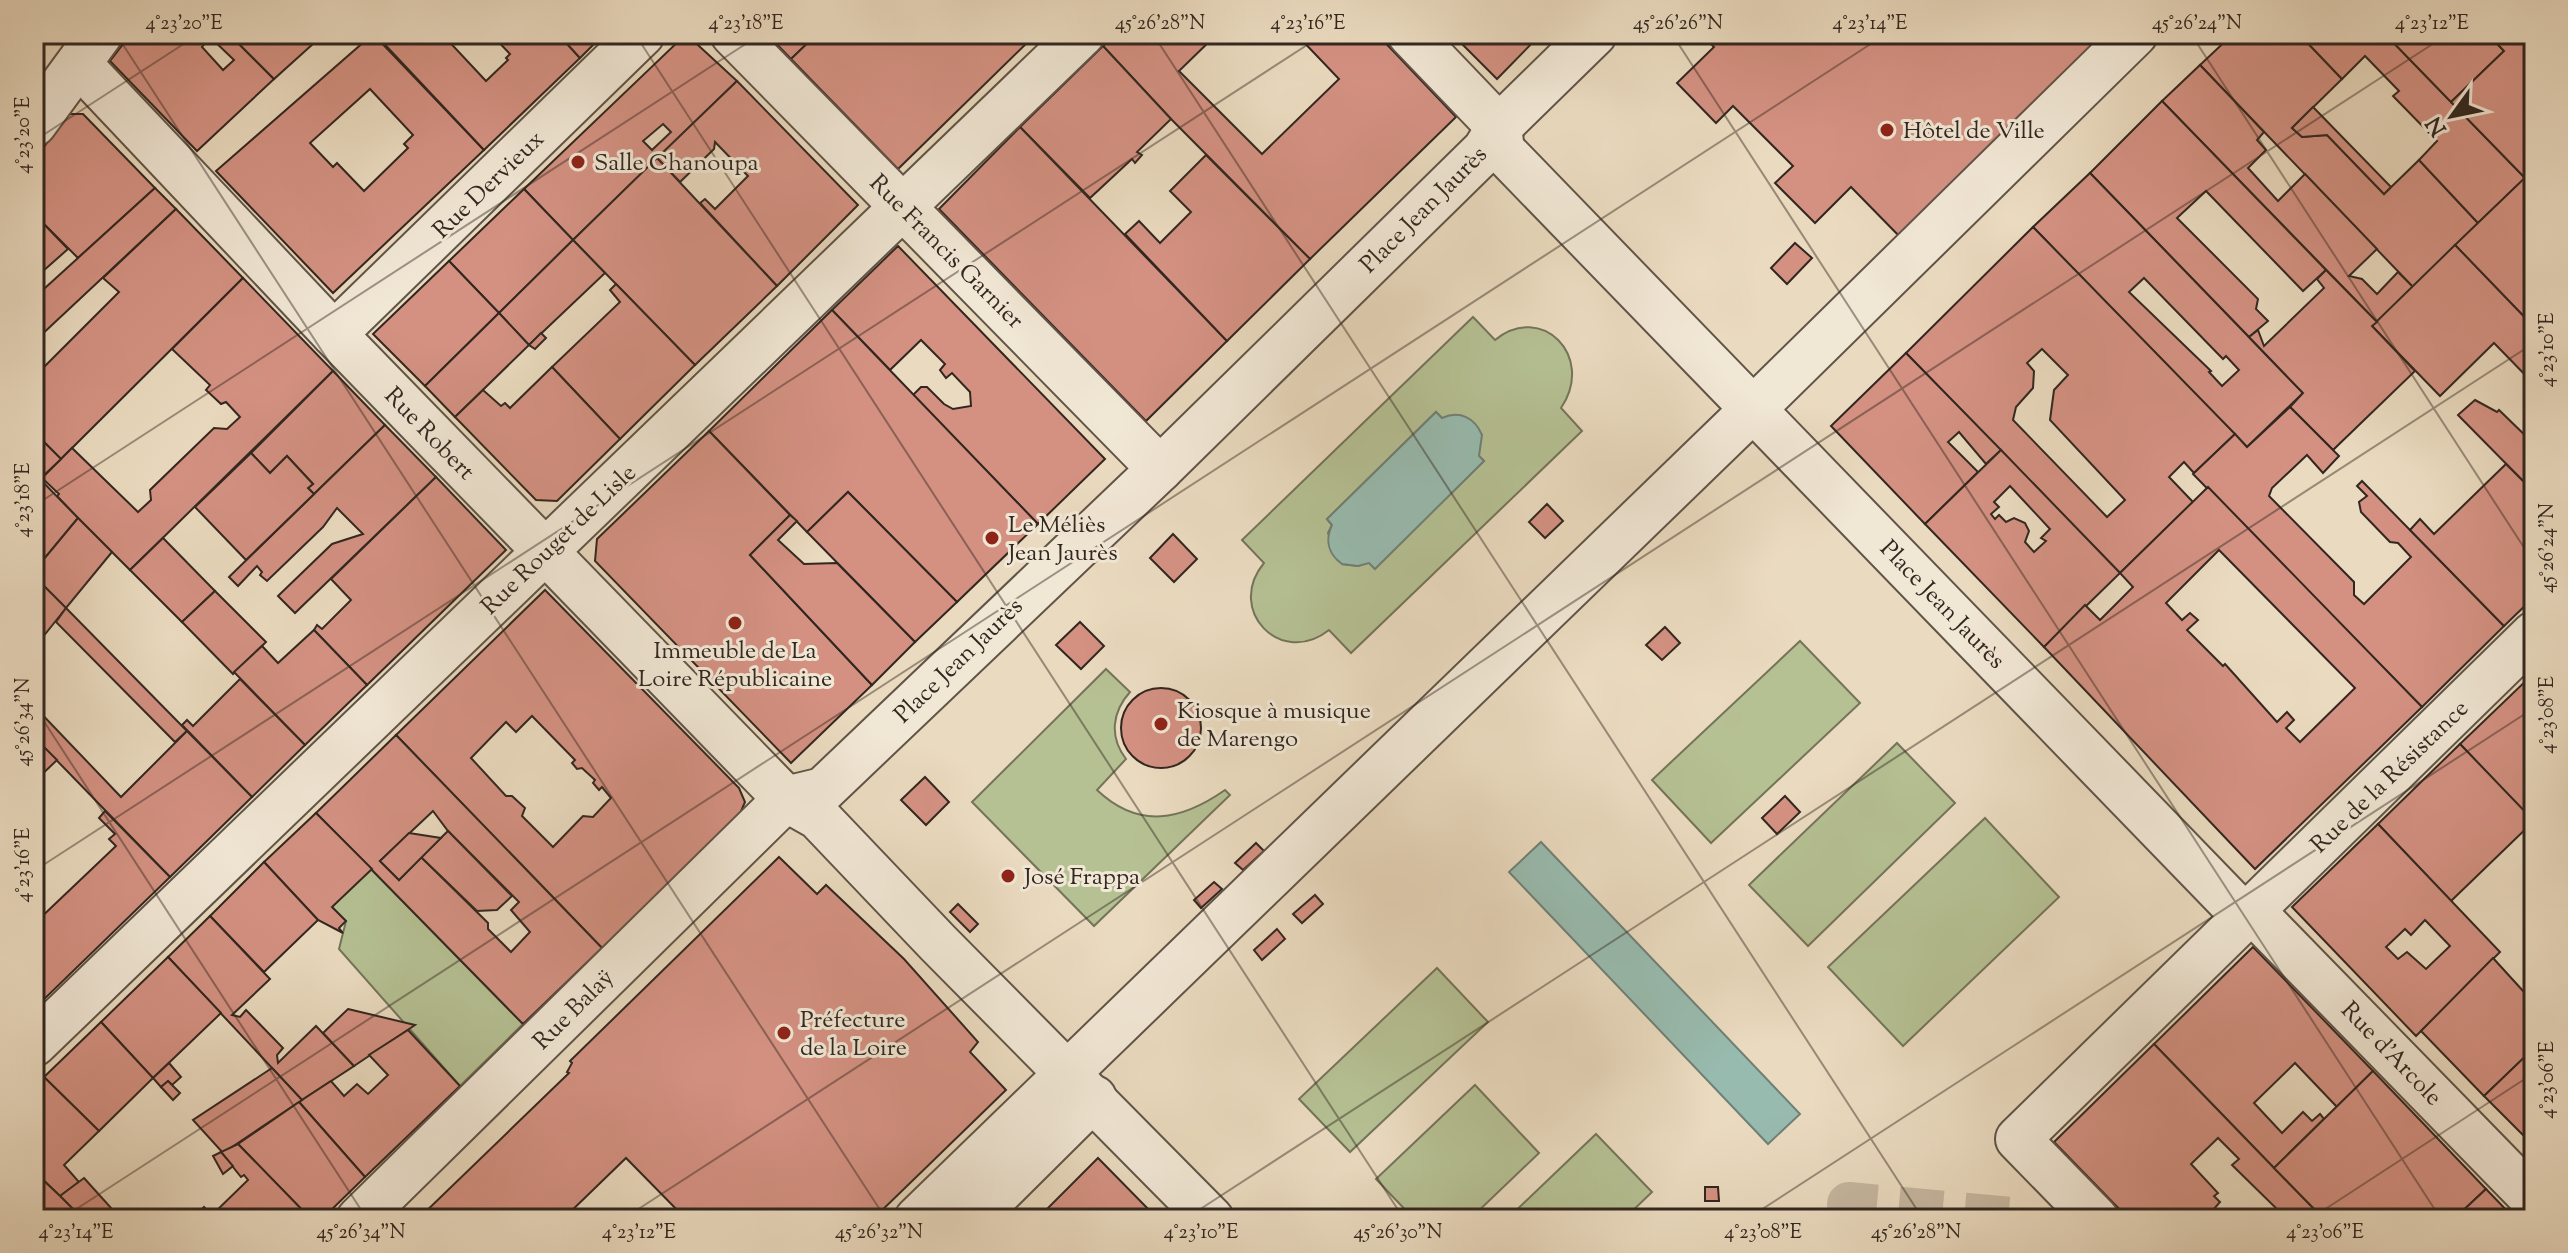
<svg xmlns="http://www.w3.org/2000/svg" width="2568" height="1253" viewBox="0 0 2568 1253" font-family="'Sorts Mill Goudy',serif">
<style>
.green{fill:#b5c093;stroke:#74745a;stroke-width:2;fill-rule:evenodd}
.water{fill:#98bbaf;stroke:#6f8076;stroke-width:2}
.building{fill:#d49182;stroke:#322720;stroke-width:2;fill-rule:evenodd}
.lines{fill:none;stroke-linecap:round;stroke-linejoin:round}
.minor-tunnel{stroke:#c5b69f;stroke-width:44;stroke-dasharray:44 22;stroke-linecap:butt}
.minor-casing{stroke:#605448;stroke-width:48}
.minor{stroke:#f1e7d5;stroke-width:44}
.ticks{fill:none;stroke:#322720;stroke-width:2;stroke-opacity:0.45}
.poi-dot{fill:#8f2418;stroke:#f1e7d5;stroke-width:3}
.labels{text-anchor:middle;stroke-width:6;stroke-linejoin:round;paint-order:stroke}
.poi-label{font-size:24px;fill:#322720;stroke:#f1e7d5;text-anchor:start}
.street-label{font-size:24px;fill:#322720;stroke:#f1e7d5}
.neatline{fill:none;stroke:#322720;stroke-width:3}
.ticks-label{font-size:20px;text-anchor:middle;fill:#322720}
</style>
<rect width="100%" height="100%" fill="#eadabf"/>
<filter id="stains"><feTurbulence type="fractalNoise" baseFrequency=".0025" numOctaves="4"/><feColorMatrix values="0 0 0 0 .2 0 0 0 0 .09 0 0 0 0 .02 0 0 0 .5 -.17"/></filter>
<radialGradient id="worn" r=".72"><stop offset=".6" stop-color="#630" stop-opacity="0"/><stop offset="1" stop-color="#630" stop-opacity=".3"/></radialGradient>
<g class="green">
<path d="M1473,317L1495,340C1541,302 1596,356 1561,408L1582,431L1351,653L1329,630C1281,668 1225,610 1264,563L1242,540ZM1436,412L1484,461L1374,568L1369,562L1358,566L1342,564L1328,533L1332,525L1327,519Z"/>
<polygon points="1800,641 1860,703 1711,843 1652,780"/>
<path d="M1106,669L1130,692C1112,712 1109,737 1126,759L1097,790C1139,830 1182,820 1225,790L1230,795L1094,926L972,802Z"/>
<polygon points="1897,743 1955,803 1808,946 1749,885"/>
<polygon points="1985,818 2059,897 1903,1046 1828,967"/>
<polygon points="365,863 523,1024 460,1086 339,949 346,921 332,907"/>
<polygon points="1437,968 1488,1022 1350,1152 1299,1099"/>
<polygon points="1475,1085 1539,1153 1470,1219 1414,1219 1376,1179"/>
<polygon points="1596,1134 1652,1192 1624,1219 1507,1219"/>
</g>
<g class="water">
<path d="M1436,412L1442,418C1460,410 1475,418 1482,435L1479,456L1484,461L1375,569L1369,563L1358,566L1342,564C1328,554 1325,540 1332,525L1327,519Z"/>
<polygon points="1541,842 1800,1114 1768,1144 1509,872"/>
</g>
<g class="building">
<path d="M131,34H229L274,79L197,151L110,61ZM210,37L234,60L223,70L202,47Z"/>
<polygon points="229,34 324,34 274,79"/>
<path d="M373,34L484,150L333,293L216,171ZM370,89L413,135L404,144L408,148L364,191L337,163L333,167L310,143Z"/>
<polygon points="375,34 442,34 486,81 508,60 506,58 510,54 491,34 558,34 580,58 484,150"/>
<polygon points="558,34 604,34 580,58"/>
<path d="M686,34L737,81L573,240L524,189ZM663,124L671,132L652,150L643,141Z"/>
<polygon points="767,34 817,34 791,59"/>
<polygon points="817,34 1036,34 898,169 791,59"/>
<polygon points="1116,34 1217,34 1219,36 1216,39 1214,37 1179,71 1262,154 1339,79 1296,34 1377,34 1456,117 1310,259 1171,119 1103,46"/>
<polygon points="1452,34 1541,34 1497,79"/>
<polygon points="1701,34 2116,34 1904,241 1851,187 1815,223 1775,183 1793,166 1733,106 1716,123 1677,83 1714,47"/>
<polygon points="2233,34 2299,34 2342,79 2292,128 2302,137 2327,135 2384,194 2419,160 2478,223 2413,287 2200,65"/>
<polygon points="2299,34 2385,34 2525,178 2478,223 2419,160 2437,141 2393,96 2399,91 2365,56 2342,79"/>
<polygon points="2385,34 2488,34 2504,51 2451,102"/>
<polygon points="2488,34 2534,34 2534,169 2525,178 2451,102 2504,51"/>
<polygon points="1103,46 1171,119 1137,152 1142,155 1135,163 1132,159 1090,198 1020,127"/>
<polygon points="2200,65 2264,132 2257,140 2266,150 2248,168 2278,201 2305,174 2377,249 2349,276 2362,279 2377,294 2398,272 2413,287 2377,322 2162,101"/>
<polygon points="737,81 858,205 777,286 700,203 705,199 715,209 748,176 715,142 714,149 680,182 657,158"/>
<polygon points="2162,101 2326,270 2303,291 2206,191 2177,218 2258,299 2256,309 2268,321 2249,337 2090,173"/>
<polygon points="2313,107 2391,187 2384,194 2327,135 2302,137 2292,128"/>
<polygon points="69,114 83,114 155,188 78,258 34,214 34,160"/>
<polygon points="1020,127 1227,341 1146,421 939,209"/>
<polygon points="1206,155 1310,259 1227,341 1125,234 1139,221 1160,243 1191,212 1170,191"/>
<polygon points="657,158 777,286 695,365 573,240"/>
<polygon points="2534,169 2534,327 2455,245"/>
<path d="M2090,173L2303,393L2247,447L2033,227ZM2144,278L2223,359L2226,356L2239,370L2222,386L2209,372L2211,371L2129,292Z"/>
<polygon points="155,188 176,209 37,339 34,335 34,298"/>
<polygon points="524,189 573,240 499,313 449,261"/>
<polygon points="176,209 243,278 61,459 34,432 34,377 119,292 103,278"/>
<polygon points="34,214 68,249 34,279"/>
<path d="M2033,227L2235,434L2194,473L2184,462L2169,477L2193,502L2120,573L1906,353ZM2042,349L2068,375L2054,390L2050,420L2125,500L2107,517L2013,420L2016,407L2033,388L2034,371L2027,363Z"/>
<polygon points="573,240 605,273 529,345 499,313"/>
<polygon points="1795,243 1812,258 1787,284 1771,268"/>
<polygon points="2455,245 2534,327 2534,384 2494,343 2440,396 2372,326"/>
<polygon points="898,246 1105,459 1038,524 913,395 921,387 927,387 944,404 953,409 971,406 970,392 952,373 946,378 940,370 945,364 921,340 890,370 832,310"/>
<polygon points="449,261 499,313 425,386 373,334"/>
<polygon points="2326,270 2377,322 2372,326 2415,371 2333,450 2290,407 2303,393 2249,337 2258,330 2264,346 2324,288 2317,279"/>
<polygon points="243,278 333,371 130,570 78,518 57,496 59,494 42,478 72,448 138,512 151,500 150,490 214,428 227,429 240,417 226,402 221,404 206,390 210,385 172,349"/>
<polygon points="616,284 695,365 620,439 552,367 620,302 610,290"/>
<polygon points="832,310 1038,524 957,602 848,492 807,532 709,431"/>
<polygon points="499,313 529,345 455,417 425,386"/>
<polygon points="541,333 546,338 535,349 529,345"/>
<polygon points="1906,353 2001,450 1986,464 1959,432 1948,442 1978,472 1925,524 1831,426"/>
<polygon points="552,367 620,439 557,501 536,500 455,417 483,390 501,406 505,403 510,408"/>
<polygon points="333,371 385,425 314,494 308,488 313,484 287,456 270,473 251,453"/>
<polygon points="2475,400 2497,412 2499,410 2534,444 2534,492 2458,415"/>
<polygon points="2290,407 2339,456 2323,473 2307,455 2272,488 2269,496 2354,582 2354,595 2364,604 2411,557 2398,543 2390,542 2361,512 2359,502 2367,496 2357,486 2362,481 2504,626 2422,707 2193,474 2235,434 2247,447"/>
<polygon points="385,425 436,477 295,613 278,596 332,544 363,534 337,508 323,527 267,581 260,575 262,572 257,566 238,586 229,577"/>
<polygon points="709,431 790,515 750,555 872,685 791,763 595,561 597,539"/>
<polygon points="34,432 61,459 40,479 34,473"/>
<path d="M2001,450L2120,573L2044,647L1925,524ZM2010,486L2050,529L2041,538L2046,541L2034,552L2025,542L2029,531L2025,523L2014,518L2006,522L1999,515L1995,519L1991,514L1999,507L1994,502Z"/>
<polygon points="251,453 270,473 287,456 313,484 308,488 314,494 246,560 195,507"/>
<polygon points="2506,464 2534,492 2534,597 2504,626 2410,530 2420,519 2434,534"/>
<polygon points="34,473 78,518 34,571"/>
<polygon points="436,477 506,550 367,685 314,630 317,625 322,629 351,600 331,579"/>
<path d="M2208,487L2422,707L2255,869L2044,647L2085,605L2100,620L2133,587L2120,573ZM2219,550L2355,688L2300,742L2286,728L2294,720L2287,712L2277,722L2225,664L2223,666L2187,630L2198,620L2190,613L2182,620L2166,603Z"/>
<polygon points="848,492 957,602 915,642 807,532"/>
<polygon points="1547,504 1563,521 1545,538 1529,522"/>
<polygon points="790,515 797,521 778,540 804,564 837,563 915,642 872,685 750,555"/>
<polygon points="78,518 112,552 66,608 34,576 34,571"/>
<polygon points="1173,534 1197,559 1174,582 1150,558"/>
<polygon points="163,538 215,591 182,622 130,570"/>
<polygon points="34,576 66,608 34,648"/>
<path d="M545,590L739,788L745,802L739,816L602,948L396,735ZM532,716L575,760L572,763L577,769L582,768L595,780L593,783L599,790L602,787L611,798L593,817L583,816L553,847L522,816L525,808L512,796H506L471,758L506,722L516,732Z"/>
<polygon points="215,591 266,642 233,674 182,622"/>
<polygon points="66,608 187,731 175,742 56,622"/>
<polygon points="1080,622 1104,646 1081,669 1056,645"/>
<polygon points="1665,627 1680,643 1662,660 1646,645"/>
<polygon points="314,630 367,685 305,745 234,672 262,646 278,663"/>
<polygon points="2534,673 2534,822 2460,744"/>
<polygon points="240,679 305,745 252,797 182,725 187,720 193,726"/>
<circle cx="1161" cy="728" r="40"/>
<polygon points="34,706 121,797 187,731 252,797 170,877 34,737"/>
<path d="M396,735L602,948L523,1024L316,813ZM433,811L448,831L519,902L511,910L530,932L511,952L488,929V923L421,857L399,880L380,861Z"/>
<polygon points="34,737 57,760 34,782"/>
<polygon points="2460,744 2534,821 2451,901 2378,824"/>
<polygon points="925,777 949,802 926,825 901,800"/>
<polygon points="1785,796 1800,812 1777,834 1762,818"/>
<polygon points="105,811 170,877 34,1009 34,924 116,846 109,839 115,834 99,818"/>
<polygon points="316,813 372,869 332,907 346,921 339,928 343,933 318,920 264,862"/>
<path d="M2378,824L2500,952L2416,1036L2292,907ZM2425,920L2450,946L2426,969L2407,952L2398,959L2386,947L2405,929L2411,935Z"/>
<polygon points="448,831 512,896 497,910 477,911 421,857"/>
<polygon points="409,833 441,838 399,880 380,861"/>
<polygon points="1256,843 1264,851 1243,870 1235,863"/>
<polygon points="779,857 817,894 826,885 904,959 978,1042 970,1052 1006,1090 873,1219 686,1219 626,1158 563,1219 418,1219 569,1073 567,1072 572,1063 570,1061"/>
<polygon points="264,862 318,920 264,972 210,916"/>
<polygon points="1214,882 1222,889 1201,908 1194,900"/>
<polygon points="1315,895 1323,904 1302,923 1293,914"/>
<polygon points="958,904 978,924 970,932 950,912"/>
<polygon points="210,916 270,979 232,1015 240,1017 246,1010 283,1048 277,1055 278,1063 316,1026 354,1066 302,1100 168,957"/>
<polygon points="1277,929 1285,939 1262,960 1254,950"/>
<polygon points="2253,947 2373,1071 2337,1107 2295,1063 2254,1103 2282,1133 2303,1112 2312,1121 2320,1114 2324,1119 2274,1168 2154,1044"/>
<polygon points="168,957 221,1013 153,1078 101,1022"/>
<polygon points="2493,958 2534,1003 2534,1048 2484,1096 2421,1031"/>
<polygon points="348,1009 415,1025 354,1066 323,1033"/>
<polygon points="101,1022 153,1078 99,1131 44,1077"/>
<polygon points="408,1030 460,1086 365,1177 299,1102 331,1081 344,1096 357,1084 368,1094 388,1075 369,1055"/>
<polygon points="2154,1044 2274,1168 2324,1219 2273,1219 2280,1212 2232,1165 2239,1159 2218,1138 2191,1164 2218,1193 2214,1196 2220,1202 2213,1210 2222,1219 2129,1219 2054,1142"/>
<polygon points="2534,1048 2534,1146 2484,1096"/>
<polygon points="169,1063 181,1077 172,1085 168,1081 161,1087 153,1078"/>
<polygon points="272,1068 302,1100 223,1153 193,1120"/>
<polygon points="2373,1071 2486,1189 2454,1219 2324,1219 2274,1168"/>
<polygon points="44,1077 99,1131 64,1165 79,1182 60,1196 34,1171 34,1087"/>
<polygon points="168,1081 180,1093 173,1100 161,1087"/>
<polygon points="299,1102 365,1177 322,1219 311,1219 238,1144"/>
<polygon points="238,1144 311,1219 216,1219 212,1215 248,1180 244,1175 241,1177 221,1152"/>
<polygon points="221,1152 233,1166 223,1174 213,1156"/>
<polygon points="1098,1158 1158,1219 1037,1219"/>
<polygon points="84,1178 121,1219 83,1219 60,1196"/>
<polygon points="42,1179 60,1196 83,1219 34,1219 34,1188"/>
<polygon points="1705,1187 1718,1187 1719,1201 1705,1201"/>
<polygon points="2486,1189 2515,1219 2454,1219"/>
<polygon points="204,1207 216,1219 193,1219"/>
</g>
<g class="lines">
<polyline class="minor-tunnel" points="1855,1219 1849,1204 2013,1219"/>
<g class="minor-casing">
<g id="minor">
<polyline points="733,34 1160,469"/>
<polyline points="1410,34 1499,127"/>
<polyline points="79,64 334,334 786,799 818,817 938,943 1211,1219"/>
<polyline points="34,124 100,34"/>
<polyline points="1499,127 1502,150 2245,917"/>
<polyline points="334,334 642,34"/>
<polyline points="786,799 823,790 1160,469 1485,150 1499,127 1594,34"/>
<polyline points="2245,917 2259,918 2534,1200"/>
<polyline points="34,1044 1082,34"/>
<polyline points="359,1219 786,799"/>
<polyline points="917,1219 1745,417 2135,34"/>
<polyline points="972,1219 1094,1098"/>
<polyline points="2096,1219 2018,1139 2534,634"/>
</g>
</g>
<use href="#minor" class="minor"/>
</g>
<path class="ticks" d="M116,34L886,1219M635,34L1404,1219M1153,34L1923,1219M1672,34L2441,1219M2191,34L2534,563M34,141L199,34M34,506L761,34M34,706L367,1219M34,871L1324,34M61,1219L1886,34M623,1219L2448,34M1185,1219L2534,343M1747,1219L2534,708M2310,1219L2534,1073"/>
<g class="poi-dot">
<circle cx="1887" cy="130" r="8"/>
<circle cx="578" cy="162" r="8"/>
<circle cx="992" cy="538" r="8"/>
<circle cx="735" cy="623" r="8"/>
<circle cx="1161" cy="724" r="8"/>
<circle cx="1008" cy="876" r="8"/>
<circle cx="784" cy="1033" r="8"/>
</g>
<g class="labels">
<g class="poi-label">
<text x="1903" y="138">Hôtel de Ville</text>
<text x="594" y="170">Salle Chanoupa</text>
<text x="1008" y="532">Le Méliès<tspan x="1008" dy="28">Jean Jaurès</tspan></text>
<text x="735" y="658" text-anchor="middle">Immeuble de La<tspan x="735" dy="28">Loire Républicaine</tspan></text>
<text x="1177" y="718">Kiosque à musique<tspan x="1177" dy="28">de Marengo</tspan></text>
<text x="1024" y="884">José Frappa</text>
<text x="800" y="1027">Préfecture<tspan x="800" dy="28">de la Loire</tspan></text>
</g>
<g class="street-label">
<text transform="translate(488 184) rotate(-44)" y="8">Rue Dervieux</text>
<text transform="translate(1423 209) rotate(-45)" y="8">Place Jean Jaurès</text>
<text transform="translate(947 251) rotate(45)" y="8">Rue Francis Garnier</text>
<text transform="translate(430 433) rotate(46)" y="8">Rue Robert</text>
<text transform="translate(558 539) rotate(-44)" y="8">Rue Rouget de Lisle</text>
<text transform="translate(1943 604) rotate(46)" y="8">Place Jean Jaurès</text>
<text transform="translate(958 660) rotate(-44)" y="8">Place Jean Jaurès</text>
<text transform="translate(2389 776) rotate(-44)" y="8">Rue de la Résistance</text>
<text transform="translate(573 1009) rotate(-45)" y="8">Rue Balaÿ</text>
<text transform="translate(2392 1053) rotate(46)" y="8">Rue d'Arcole</text>
</g>
</g>
<rect width="2568" height="1253" fill="none" stroke="#eadabf" stroke-width="88"/>
<g transform="translate(2452 116) rotate(237)" stroke="#f1e7d5" stroke-width="6" paint-order="stroke">
<path d="M0-6L14 30L0 20L-14 30Z" fill="#322720"/>
<text y="-12" font-size="22" font-weight="bold" text-anchor="middle" fill="#322720">N</text>
</g>
<rect x="44" y="44" width="2480" height="1165" class="neatline"/>
<g class="ticks-label">
<text x="184" y="29">4°23'20"E</text>
<text x="746" y="29">4°23'18"E</text>
<text x="1160" y="29">45°26'28"N</text>
<text x="1308" y="29">4°23'16"E</text>
<text x="1678" y="29">45°26'26"N</text>
<text x="1870" y="29">4°23'14"E</text>
<text x="2197" y="29">45°26'24"N</text>
<text x="2432" y="29">4°23'12"E</text>
<text transform="translate(22 135) rotate(-90)" y="7">4°23'20"E</text>
<text transform="translate(2546 350) rotate(-90)" y="7">4°23'10"E</text>
<text transform="translate(22 500) rotate(-90)" y="7">4°23'18"E</text>
<text transform="translate(2546 548) rotate(-90)" y="7">45°26'24"N</text>
<text transform="translate(2546 715) rotate(-90)" y="7">4°23'08"E</text>
<text transform="translate(22 722) rotate(-90)" y="7">45°26'34"N</text>
<text transform="translate(22 865) rotate(-90)" y="7">4°23'16"E</text>
<text transform="translate(2546 1080) rotate(-90)" y="7">4°23'06"E</text>
<text x="76" y="1238">4°23'14"E</text>
<text x="361" y="1238">45°26'34"N</text>
<text x="639" y="1238">4°23'12"E</text>
<text x="879" y="1238">45°26'32"N</text>
<text x="1201" y="1238">4°23'10"E</text>
<text x="1398" y="1238">45°26'30"N</text>
<text x="1763" y="1238">4°23'08"E</text>
<text x="1916" y="1238">45°26'28"N</text>
<text x="2325" y="1238">4°23'06"E</text>
</g>
<rect width="100%" height="100%" filter="url(#stains)"/>
<rect width="100%" height="100%" fill="url(#worn)"/>
</svg>
